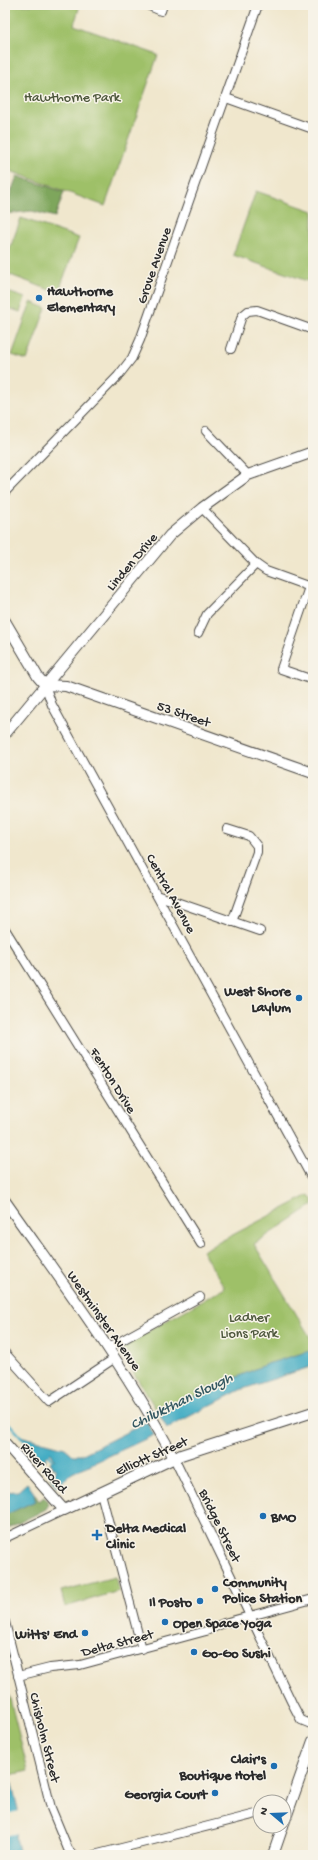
<svg xmlns="http://www.w3.org/2000/svg" width="318" height="1860" viewBox="0 0 318 1860" font-family="'Gochi Hand',sans-serif">
<style>
.green{fill:#9ec068;stroke:#64764a}
.forest{fill:#7ea65c;stroke:#546844}
.water{fill:#44adc4;stroke:#386c78}
.pier{fill:#f0e7cd}
.lines{fill:none;stroke-linecap:round;stroke-linejoin:round}
.stream{stroke:#44adc4;stroke-width:2.5}
.minor-casing{stroke:#494743;stroke-width:10}
.tertiary-casing{stroke:#494743;stroke-width:12}
.minor{stroke:#fff;stroke-width:8}
.tertiary{stroke:#fff;stroke-width:10}
.poi-dot{fill:#1f6fb2;stroke:#f7f3e8;stroke-width:1.5}
.labels{text-anchor:middle;stroke-width:3;stroke-linejoin:round;paint-order:stroke}
.park-label{font-size:14px;fill:#4e583d;stroke:#f7f3e8}
.street-label{font-size:14px;fill:#2b2b2b;stroke:#f7f3e8}
.poi-label{font-size:14px;font-weight:bold;fill:#2b2b2b;stroke:#f7f3e8;text-anchor:start}
.water-label{font-size:15px;font-style:italic;fill:#345861;stroke:#f7f3e8}
</style>
<rect width="100%" height="100%" fill="#f7f3e8"/>
<filter id="ink" filterUnits="userSpaceOnUse"><feTurbulence type="fractalNoise" baseFrequency=".025" numOctaves="2"/><feDisplacementMap in="SourceGraphic" scale="8" xChannelSelector="R" yChannelSelector="G"/><feConvolveMatrix kernelMatrix="1 2 1 2 8 2 1 2 1" color-interpolation-filters="sRGB"/></filter>
<filter id="wash" filterUnits="userSpaceOnUse"><feTurbulence type="fractalNoise" baseFrequency=".012" numOctaves="4" result="noise"/><feDisplacementMap in="SourceGraphic" scale="16" xChannelSelector="R" yChannelSelector="G"/><feGaussianBlur stdDeviation="0.9" result="paint"/><feColorMatrix in="noise" values="0 0 0 0 0 0 0 0 0 0 0 0 0 0 0 0 0 1.4 0 .05"/><feComposite in="paint" operator="in"/></filter>
<g filter="url(#wash)">
<rect width="100%" height="100%" fill="#f0e7cd"/>
<g class="green">
<polygon points="5,5 80,5 74,25 158,55 105,206 5,169"/>
<polygon points="256,191 313,211 313,283 233,255"/>
<polygon points="21,218 79,238 58,293 5,273 5,262"/>
<polygon points="5,291 25,298 20,312 5,307"/>
<polygon points="31,302 46,308 27,360 12,355"/>
<polygon points="309,1195 313,1201 313,1205 254,1244 313,1342 313,1350 267,1364 205,1391 159,1414 118,1348 225,1288 202,1251"/>
<polygon points="115,1577 119,1591 65,1607 61,1591"/>
<polygon points="9,1695 28,1771 10,1775 5,1756 5,1696"/>
</g>
<g class="forest">
<polygon points="17,176 64,192 55,217 32,211 5,214 5,209"/>
<path d="M34,1493L39,1501L44,1497C48,1501 49,1505 46,1509L5,1530V1515L35,1501Z"/>
</g>
<g class="water">
<polygon points="313,1350 313,1366 240,1390 167,1428 159,1414 205,1391 267,1364"/>
<polygon points="147,1422 154,1435 72,1473 57,1487 50,1476 56,1471 50,1462 55,1460 51,1453 45,1457 46,1460 43,1462 20,1436 65,1448 73,1455 81,1455"/>
<polygon points="27,1483 34,1493 35,1501 5,1515 5,1492 18,1491"/>
<polygon points="5,1756 18,1809 16,1838 20,1855 5,1855"/>
</g>
<polygon class="pier" points="20,1811 18,1833 5,1836 5,1814"/>
<g class="lines">
<g class="stream">
<polyline points="5,1419 25,1441"/>
<polyline points="47,1453 55,1463"/>
</g>
</g>
</g>
<g filter="url(#ink)">
<g class="lines">
<g class="minor-casing">
<g id="minor">
<polyline points="147,5 161,11 163,5"/>
<polyline points="226,98 313,129"/>
<polyline points="231,349 242,316 248,311 257,310 313,330"/>
<polyline points="206,431 248,475"/>
<polyline points="5,492 118,376 132,358 140,340 258,5"/>
<polyline points="202,508 256,564 266,571 313,588"/>
<polyline points="309,587 281,669 313,680"/>
<polyline points="198,633 207,614 256,564"/>
<polyline points="45,685 52,705 313,1180"/>
<polyline points="227,829 249,836 257,846 257,852 232,922"/>
<polyline points="159,896 260,931"/>
<polyline points="5,929 201,1244"/>
<polyline points="108,1348 200,1297"/>
<polyline points="5,1353 49,1402 115,1358"/>
<polyline points="174,1458 292,1703 301,1720 313,1725"/>
<polyline points="101,1493 142,1649"/>
<polyline points="5,1538 64,1510"/>
<polyline points="5,1622 51,1808 68,1849 73,1855"/>
<polyline points="18,1676 50,1668 80,1665 206,1631 224,1623 313,1599"/>
<polyline points="94,1855 260,1813"/>
</g>
</g>
<g class="tertiary-casing">
<g id="tertiary">
<polyline points="5,621 38,677 45,685"/>
<polyline points="45,685 66,686 313,773"/>
<polyline points="5,734 170,535 202,508 248,475 313,452"/>
<path d="M5,1201C64,1285 126,1367 174,1458"/>
<polyline points="5,1443 64,1510 181,1455 313,1412"/>
<polyline points="284,1823 313,1741"/>
<polyline points="273,1855 283,1826"/>
</g>
</g>
<use href="#minor" class="minor"/>
<use href="#tertiary" class="tertiary"/>
</g>
</g>
<g class="poi-dot">
<circle cx="39" cy="298" r="4"/>
<circle cx="299" cy="998" r="4"/>
<circle cx="263" cy="1516" r="4"/>
<path d="M95 1529h4v4h4v4h-4v4h-4v-4h-4v-4h4z"/>
<circle cx="215" cy="1589" r="4"/>
<circle cx="200" cy="1601" r="4"/>
<circle cx="165" cy="1622" r="4"/>
<circle cx="85" cy="1633" r="4"/>
<circle cx="194" cy="1652" r="4"/>
<circle cx="274" cy="1766" r="4"/>
<circle cx="215" cy="1793" r="4"/>
</g>
<g class="labels">
<g class="park-label">
<text x="72" y="101">Hawthorne Park</text>
<text x="249" y="1321">Ladner<tspan x="249" dy="16">Lions Park</tspan></text>
</g>
<g class="street-label">
<text transform="translate(153 265) rotate(-71)" y="5">Grove Avenue</text>
<text transform="translate(131 561) rotate(-50)" y="5">Linden Drive</text>
<text transform="translate(184 713) rotate(19)" y="5">53 Street</text>
<text transform="translate(172 893) rotate(61)" y="5">Central Avenue</text>
<text transform="translate(114 1080) rotate(58)" y="5">Fenton Drive</text>
<text transform="translate(105 1320) rotate(55)" y="5">Westminster Avenue</text>
<text transform="translate(151 1455) rotate(-24)" y="5">Elliott Street</text>
<text transform="translate(45 1467) rotate(48)" y="5">River Road</text>
<text transform="translate(221 1525) rotate(64)" y="5">Bridge Street</text>
<text transform="translate(117 1642) rotate(-15)" y="5">Delta Street</text>
<text transform="translate(46 1737) rotate(76)" y="5">Chisholm Street</text>
</g>
<g class="poi-label">
<text x="47" y="295">Hawthorne<tspan x="47" dy="16">Elementary</tspan></text>
<text x="291" y="995" text-anchor="end">West Shore<tspan x="291" dy="16">Laylum</tspan></text>
<text x="271" y="1521">BMO</text>
<text x="106" y="1532">Delta Medical<tspan x="106" dy="16">Clinic</tspan></text>
<text x="223" y="1586">Community<tspan x="223" dy="16">Police Station</tspan></text>
<text x="192" y="1606" text-anchor="end">Il Posto</text>
<text x="173" y="1627">Open Space Yoga</text>
<text x="77" y="1638" text-anchor="end">Witts' End</text>
<text x="202" y="1657">Go-Go Sushi</text>
<text x="266" y="1763" text-anchor="end">Clair's<tspan x="266" dy="16">Boutique Hotel</tspan></text>
<text x="207" y="1798" text-anchor="end">Georgia Court</text>
</g>
<g class="water-label">
<text transform="translate(181 1400) rotate(-26)" y="5">Chilukthan Slough</text>
</g>
</g>
<rect width="318" height="1860" fill="none" stroke="#f7f3e8" stroke-width="20"/>
<g transform="translate(272 1814) rotate(289)"><circle r="19" fill="#f7f3e8" stroke="#a5a39c"/>
<path d="M0-3L7 15L0 10L-7 15Z" fill="#1f6fb2"/>
<text y="-6" font-size="11" font-weight="bold" text-anchor="middle" fill="#2b2b2b">N</text>
</g>
</svg>
